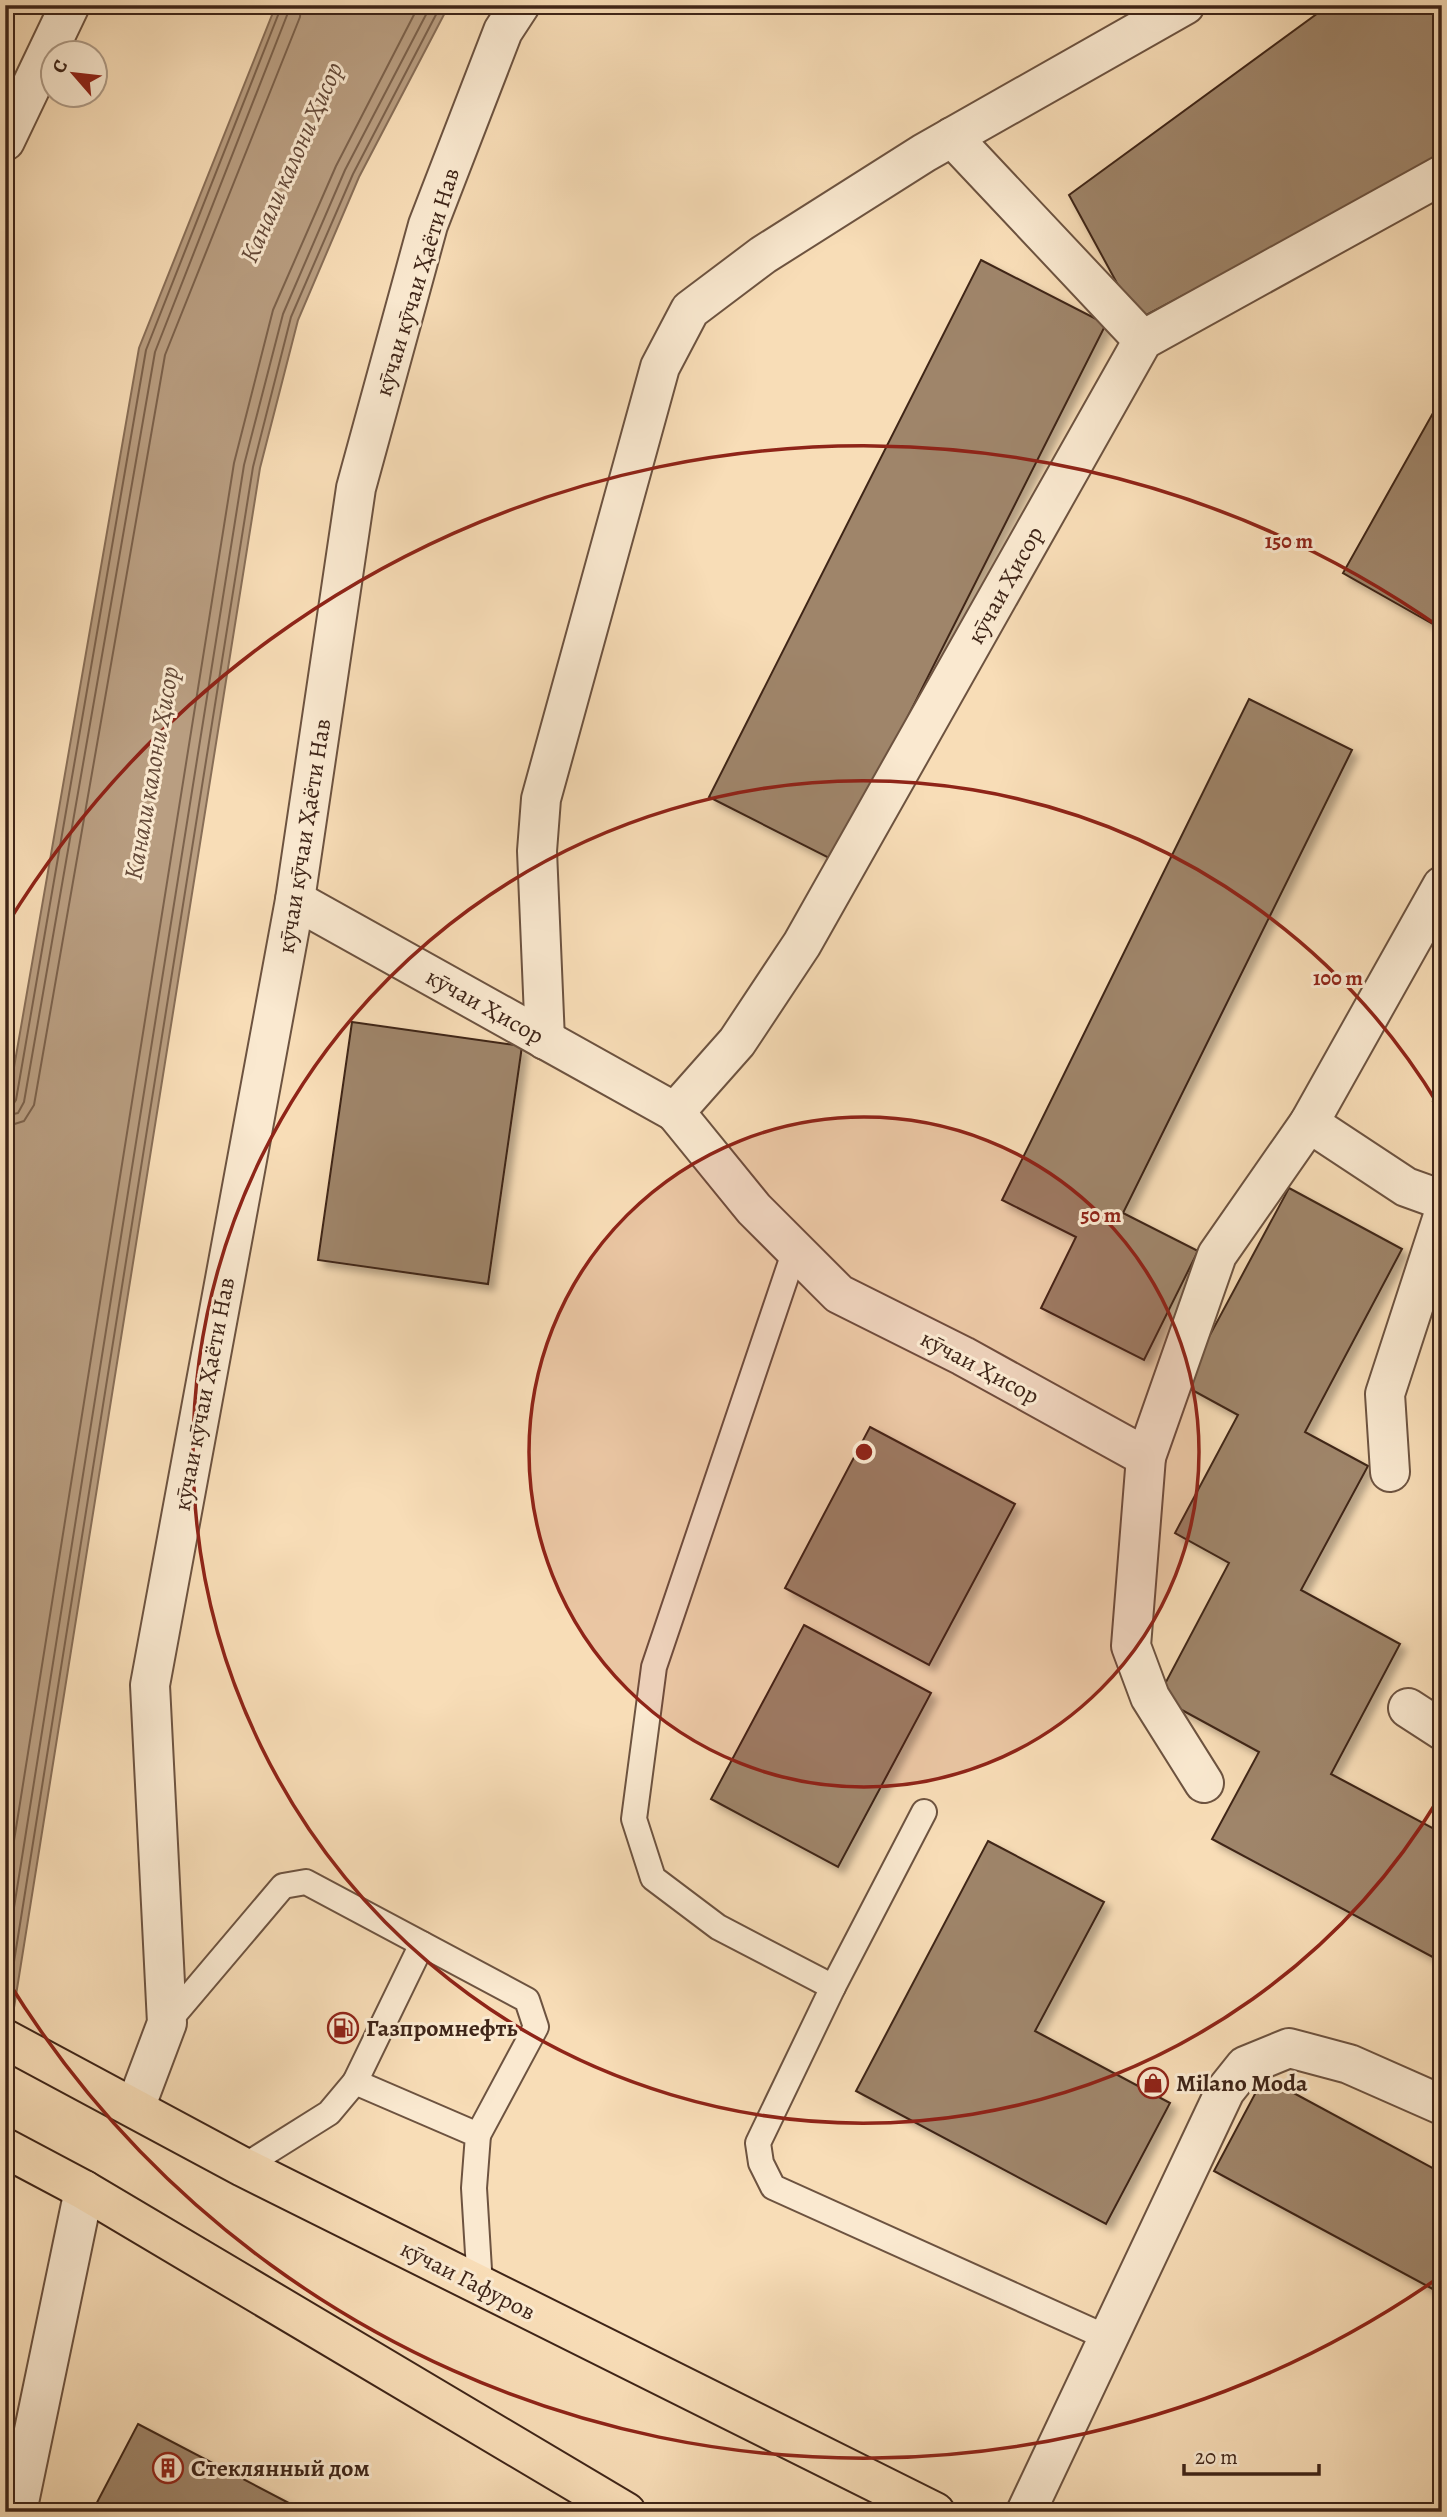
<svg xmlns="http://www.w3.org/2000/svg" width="1447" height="2517" viewBox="0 0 1447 2517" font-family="Alegreya,serif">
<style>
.water{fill:#b99e81;stroke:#886e57;stroke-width:2}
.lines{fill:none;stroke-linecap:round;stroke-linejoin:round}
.shore{stroke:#7c624c;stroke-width:2}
.building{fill:#9f856b;stroke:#3f2518;stroke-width:2;filter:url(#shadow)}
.lane-casing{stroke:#6d5340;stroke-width:28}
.street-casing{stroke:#6d5340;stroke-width:42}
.primary-casing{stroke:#3f2518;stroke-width:42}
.lane{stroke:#fae9d0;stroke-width:24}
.street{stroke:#fae9d0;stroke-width:38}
.primary{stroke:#f8ddb7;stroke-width:38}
.ring{fill:none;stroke:#8f2418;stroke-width:3.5}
.labels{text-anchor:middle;stroke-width:6;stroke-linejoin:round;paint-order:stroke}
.street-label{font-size:24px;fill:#3f2518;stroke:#fae9d0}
.poi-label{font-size:24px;font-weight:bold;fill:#3f2518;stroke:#fae9d0;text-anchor:start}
.water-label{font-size:26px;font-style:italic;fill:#644938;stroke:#fae9d0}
.centre{fill:#8f2418;stroke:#fae9d0;stroke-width:3.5}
.ring-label{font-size:21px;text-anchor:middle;font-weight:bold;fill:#8f2418;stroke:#fae9d0;stroke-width:6;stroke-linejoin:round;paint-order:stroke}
</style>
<defs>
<filter id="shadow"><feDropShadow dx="6" dy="6" stdDeviation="3.5" flood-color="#0004"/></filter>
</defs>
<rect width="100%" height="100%" fill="#f8ddb7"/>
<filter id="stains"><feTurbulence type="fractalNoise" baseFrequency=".00286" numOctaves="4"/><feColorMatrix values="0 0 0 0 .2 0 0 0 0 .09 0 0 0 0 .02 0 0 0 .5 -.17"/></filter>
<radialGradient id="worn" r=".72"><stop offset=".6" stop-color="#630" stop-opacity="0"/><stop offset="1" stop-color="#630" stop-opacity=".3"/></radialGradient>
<polygon class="water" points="276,5 449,5 359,177 298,320 260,468 5,2064 5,1119 139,348"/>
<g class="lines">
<g class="shore">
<polyline points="5,1107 12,1106 16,1100 146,350 282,5"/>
<polyline points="5,1116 18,1113 24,1102 155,352 291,5"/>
<polyline points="5,1127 24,1121 34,1105 165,355 300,17 301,5"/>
<polyline points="5,1897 234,463 273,310 336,166 419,5"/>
<polyline points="5,1964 244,465 283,314 345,170 431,5"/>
<polyline points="5,2018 253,467 291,317 353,174 441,5"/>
</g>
</g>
<g class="building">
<polygon points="1329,5 1442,5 1442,158 1137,320 1069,195"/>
<polygon points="981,260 1106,324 835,861 709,797"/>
<polygon points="1442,397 1442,620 1438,627 1343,573"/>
<polygon points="1249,699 1352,750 1123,1213 1198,1251 1144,1360 1041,1308 1076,1237 1002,1200"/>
<polygon points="352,1022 522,1046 488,1284 318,1260"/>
<polygon points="1442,1084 1442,1105 1433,1101"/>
<polygon points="1289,1188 1402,1249 1305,1432 1368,1466 1301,1590 1400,1644 1331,1774 1442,1833 1442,1962 1212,1839 1259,1752 1158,1697 1229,1563 1175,1533 1238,1415 1183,1385"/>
<polygon points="870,1427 1015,1504 929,1665 785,1588"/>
<polygon points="804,1625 931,1693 838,1867 711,1799"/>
<polygon points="988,1841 1104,1902 1035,2031 1170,2103 1106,2224 856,2091"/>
<polygon points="1264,2077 1442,2173 1442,2294 1214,2171"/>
<polygon points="138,2424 306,2512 92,2512"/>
</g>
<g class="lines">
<g class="lane-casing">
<g id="lane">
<polyline points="795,1250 654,1667 634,1819 653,1878 718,1927 833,1987"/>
<polyline points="924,1812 833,1987 758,2143 761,2163 773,2187 1108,2338"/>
<polyline points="167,2023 283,1886 306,1882 527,2000 536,2027 478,2135"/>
<polyline points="355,2082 422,1944"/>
<polyline points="243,2167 329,2113 355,2082 478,2135 474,2188 480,2286"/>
</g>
</g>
<g class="street-casing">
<g id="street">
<polyline points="952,137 1143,340"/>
<polyline points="5,141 70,5"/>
<polyline points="295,900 675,1112 737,1042 802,944 1143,340 1442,175"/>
<polyline points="545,1040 537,851 541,799 660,367 690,310 763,255 924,153 1185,5"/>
<polyline points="675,1112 754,1209 839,1294 963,1356 1146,1457 1217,1255 1309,1123 1442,886"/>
<polyline points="1309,1123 1406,1187 1442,1200"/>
<polyline points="1146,1457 1131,1646 1150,1697 1204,1783"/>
<polyline points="1390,1472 1385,1394 1442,1219"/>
<polyline points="1408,1708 1442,1730"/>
<polyline points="135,2108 167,2023 150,1685 295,900 356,488 428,225 503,31 520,5"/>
<polyline points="17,2512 84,2190"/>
<polyline points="1026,2512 1225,2091 1245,2066 1289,2048 1349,2064 1442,2105"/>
</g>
</g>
<g class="primary-casing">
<g id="primary">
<polyline points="5,2039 243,2167 935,2512"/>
<polyline points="5,2148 84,2190 626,2512"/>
</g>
</g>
<use href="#lane" class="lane"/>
<use href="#street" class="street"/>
<use href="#primary" class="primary"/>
</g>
<circle cx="864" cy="1452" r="335" fill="#8f2418" fill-opacity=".12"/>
<g class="ring">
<circle cx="864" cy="1452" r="335"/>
<path d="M1439 1798A671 671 0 1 1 1439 1106"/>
<path d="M1441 2276A1006 1006 0 0 1 6 1978M6 926A1006 1006 0 0 1 1441 628"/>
</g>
<defs>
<g id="fuel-ring" transform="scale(1.575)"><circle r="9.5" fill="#fae9d0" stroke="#8f2418" stroke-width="1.5"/><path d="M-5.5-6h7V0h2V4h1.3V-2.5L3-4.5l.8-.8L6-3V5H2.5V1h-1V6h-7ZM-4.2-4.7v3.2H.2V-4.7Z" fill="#8f2418"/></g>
<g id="shop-ring" transform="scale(1.575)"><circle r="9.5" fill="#fae9d0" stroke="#8f2418" stroke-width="1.5"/><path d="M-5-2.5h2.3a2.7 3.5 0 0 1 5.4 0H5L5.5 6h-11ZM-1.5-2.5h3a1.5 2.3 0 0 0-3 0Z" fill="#8f2418"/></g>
<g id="building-ring" transform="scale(1.575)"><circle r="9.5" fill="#fae9d0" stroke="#8f2418" stroke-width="1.5"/><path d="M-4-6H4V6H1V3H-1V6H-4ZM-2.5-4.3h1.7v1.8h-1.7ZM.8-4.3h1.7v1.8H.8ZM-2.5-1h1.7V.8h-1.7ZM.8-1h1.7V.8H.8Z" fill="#8f2418"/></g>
</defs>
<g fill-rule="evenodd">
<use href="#fuel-ring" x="343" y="2028"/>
<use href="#shop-ring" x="1153" y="2083"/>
<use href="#building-ring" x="168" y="2468"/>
</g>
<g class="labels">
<g class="street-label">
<text transform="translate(417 282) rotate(-73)" y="8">кӯчаи кӯчаи Ҳаёти Нав</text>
<text transform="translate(1005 585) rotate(-61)" y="8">кӯчаи Ҳисор</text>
<text transform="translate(304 836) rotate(-81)" y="8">кӯчаи кӯчаи Ҳаёти Нав</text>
<text transform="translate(485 1006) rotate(29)" y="8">кӯчаи Ҳисор</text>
<text transform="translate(980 1367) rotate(28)" y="8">кӯчаи Ҳисор</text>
<text transform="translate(204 1394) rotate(-79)" y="8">кӯчаи кӯчаи Ҳаёти Нав</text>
<text transform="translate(468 2280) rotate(27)" y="8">кӯчаи Гафуров</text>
</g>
<g class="poi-label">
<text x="366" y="2036">Газпромнефть</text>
<text x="1176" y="2091">Milano Moda</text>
<text x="191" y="2476">Стеклянный дом</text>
</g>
<g class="water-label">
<text transform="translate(291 162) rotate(-66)" y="9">Канали калони Ҳисор</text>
<text transform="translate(151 773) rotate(-80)" y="9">Канали калони Ҳисор</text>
</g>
</g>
<circle cx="864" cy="1452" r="10" class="centre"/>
<g class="ring-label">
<text x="1289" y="548">150 m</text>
<text x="1338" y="985">100 m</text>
<text x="1101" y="1222">50 m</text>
</g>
<rect width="1447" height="2517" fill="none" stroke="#f8ddb7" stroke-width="28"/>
<rect x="7" y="7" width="1433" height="2503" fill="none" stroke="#3f2518" stroke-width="3.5"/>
<rect x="14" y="14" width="1419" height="2489" fill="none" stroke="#3f2518" stroke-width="2"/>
<g transform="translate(74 74) rotate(298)"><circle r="33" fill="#fae9d0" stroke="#af9b86" stroke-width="2"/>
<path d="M0-5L12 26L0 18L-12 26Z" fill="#8f2418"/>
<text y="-10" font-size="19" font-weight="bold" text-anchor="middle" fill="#3f2518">С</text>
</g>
<path d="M1184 2464v10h135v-10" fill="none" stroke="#3f2518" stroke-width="3.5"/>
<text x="1195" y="2464" font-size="21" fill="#3f2518" stroke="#fae9d0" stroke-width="5" paint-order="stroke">20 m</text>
<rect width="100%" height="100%" filter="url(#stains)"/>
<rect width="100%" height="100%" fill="url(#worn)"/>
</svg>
